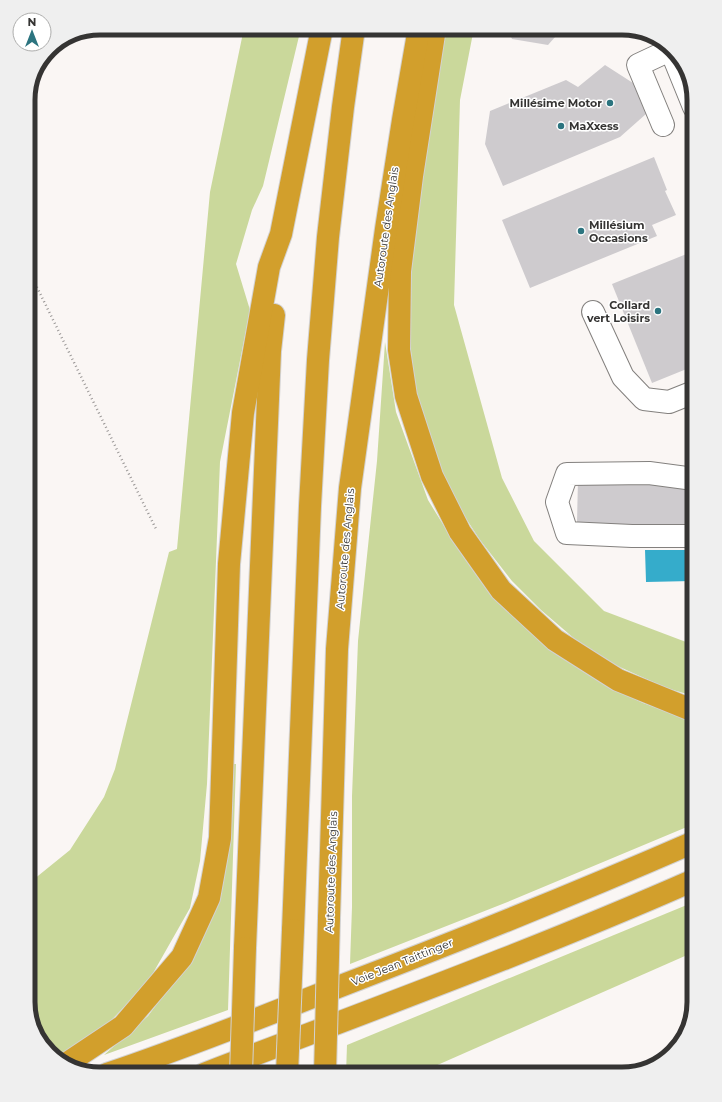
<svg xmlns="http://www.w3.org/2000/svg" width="722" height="1102" viewBox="0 0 722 1102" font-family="Montserrat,sans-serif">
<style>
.green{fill:#cad89b}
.water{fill:#35accb}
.building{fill:#cecbce}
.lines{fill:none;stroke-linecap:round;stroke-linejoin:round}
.minor-casing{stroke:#83807e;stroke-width:24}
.highway-casing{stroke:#d3d2d2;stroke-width:24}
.path{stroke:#9a9796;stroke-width:2.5;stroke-dasharray:1 3;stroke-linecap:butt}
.minor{stroke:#fff;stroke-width:22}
.highway{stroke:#d29f2c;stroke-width:22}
.highway-bridge-casing{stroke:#d3d2d2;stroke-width:24;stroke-linecap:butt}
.highway-bridge{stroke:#d29f2c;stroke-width:22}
.poi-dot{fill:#2c747f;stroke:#fff;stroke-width:1.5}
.labels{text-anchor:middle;stroke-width:3;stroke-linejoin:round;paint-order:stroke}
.poi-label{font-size:11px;font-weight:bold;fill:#353433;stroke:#fff;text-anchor:end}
.street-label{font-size:11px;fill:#353433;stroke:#fff}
.rim{fill:none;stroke:#353433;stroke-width:5}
</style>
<rect width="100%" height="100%" fill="#faf6f4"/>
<g class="green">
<polygon points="244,28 301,28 263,186 252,210 236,264 250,310 220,462 207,784 200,861 190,908 148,982 100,1032 55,1057 38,1038 28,1002 28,884 70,850 104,797 115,769 169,552 177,549 210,192"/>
<polygon points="445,28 474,28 460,100 454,305 502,478 534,541 604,611 694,645 694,696 666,688 611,663 576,640 541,610 512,581 480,540 454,500 436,461 423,418 415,385 410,343 408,296 413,246 431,115"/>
<polygon points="385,342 396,412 428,500 460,552 485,587 521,623 567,659 598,681 643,703 694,721 694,824 505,903 350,964 352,907 352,796 358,641 377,461"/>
<polygon points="230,764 236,764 228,1010 104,1055 148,1016 185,966"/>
<polygon points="694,902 694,952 417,1074 346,1074 347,1045"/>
</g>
<polygon class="water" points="645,550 691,550 692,581 646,582"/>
<g class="building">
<polygon points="507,28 563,28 548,45 512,39"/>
<polygon points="605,65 633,83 646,114 620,137 503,186 485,144 490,111 566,80 578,87"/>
<polygon points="654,157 667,190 665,191 676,215 652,225 657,236 530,288 502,220"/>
<polygon points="694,251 694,366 652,383 612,284"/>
<polygon points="578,479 688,482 687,526 577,523"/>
</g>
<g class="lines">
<g class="minor-casing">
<g id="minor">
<polyline points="670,48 694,107"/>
<polyline points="663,125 638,65 670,50"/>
<polyline points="593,312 623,377 644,399 669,402 694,392"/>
<polyline points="694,536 632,536 567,533 557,502 567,474 649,473 694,479"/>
</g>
</g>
<g class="highway-casing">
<g id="highway">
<polyline points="435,28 412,176 400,271 399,350 406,396 432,476 460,532 501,590 555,640 618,680 694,711"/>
<polyline points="329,918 337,649 350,488 386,229 403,120 419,28"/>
<polyline points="293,930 310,506 318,360 328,237 343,107 354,28"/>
<polyline points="245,948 270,351 274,315"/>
<polyline points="66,1064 123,1026 182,957 209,898 220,838 229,564 243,413 269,267 281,234 322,28"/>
<path d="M107,1074C185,1048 262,1017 338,987C458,941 577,893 694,842"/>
<path d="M204,1074C368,1011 533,951 694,880"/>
</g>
</g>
<polyline class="path" points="28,269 156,529"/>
<use href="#minor" class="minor"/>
<use href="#highway" class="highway"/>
<g class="highway-bridge-casing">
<g id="highway-bridge">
<polyline points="241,1074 245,948"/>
<polyline points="287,1074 293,930"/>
<polyline points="325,1074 329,918"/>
</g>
</g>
<use href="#highway-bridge" class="highway-bridge"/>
</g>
<g class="poi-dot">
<circle cx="610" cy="103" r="4"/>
<circle cx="561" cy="126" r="4"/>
<circle cx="581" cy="231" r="4"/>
<circle cx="658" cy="311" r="4"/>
</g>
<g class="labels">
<g class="poi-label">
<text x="602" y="107">Millésime Motor</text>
<text x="569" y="130" text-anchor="start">MaXxess</text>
<text x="589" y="229" text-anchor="start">Millésium<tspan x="589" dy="13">Occasions</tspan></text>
<text x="650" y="309">Collard<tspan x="650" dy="13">vert Loisirs</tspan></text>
</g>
<g class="street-label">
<text transform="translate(386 227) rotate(-82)" y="4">Autoroute des Anglais</text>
<text transform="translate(345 549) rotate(-85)" y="4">Autoroute des Anglais</text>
<text transform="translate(331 872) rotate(-88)" y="4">Autoroute des Anglais</text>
<text transform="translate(402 962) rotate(-22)" y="4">Voie Jean Taittinger</text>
</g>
</g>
<path d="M0 0H722V1102H0ZM100 35H622A65 65 0 0 1 687 100V1002A65 65 0 0 1 622 1067H100A65 65 0 0 1 35 1002V100A65 65 0 0 1 100 35Z" fill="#efefef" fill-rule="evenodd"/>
<path class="rim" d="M100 35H622A65 65 0 0 1 687 100V1002A65 65 0 0 1 622 1067H100A65 65 0 0 1 35 1002V100A65 65 0 0 1 100 35Z"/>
<g transform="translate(32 32)"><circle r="19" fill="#ffffff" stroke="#aeaead"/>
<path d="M0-3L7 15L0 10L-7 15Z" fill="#2c747f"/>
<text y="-6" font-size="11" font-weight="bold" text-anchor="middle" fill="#353433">N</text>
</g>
</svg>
